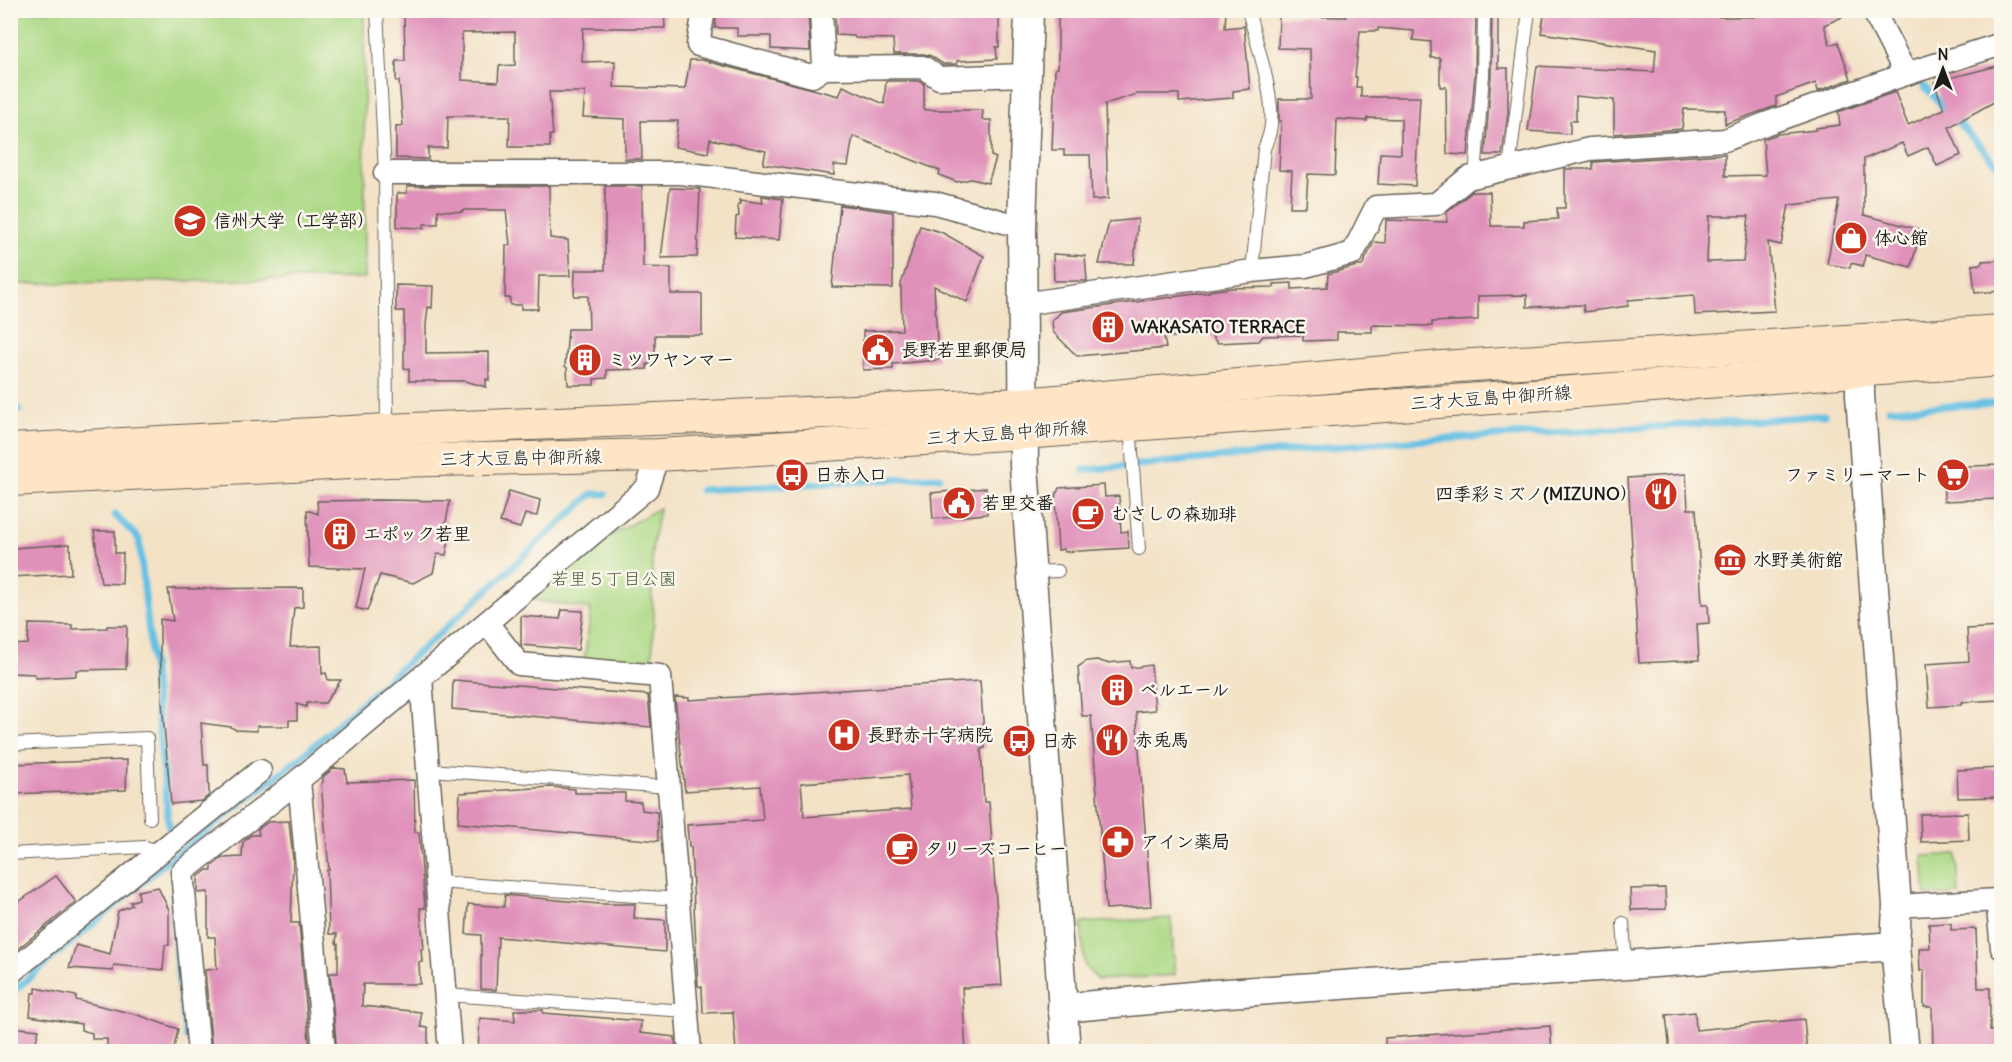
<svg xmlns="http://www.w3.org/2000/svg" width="2012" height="1062" viewBox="0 0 2012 1062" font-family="Delius,'Klee One',sans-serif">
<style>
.green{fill:#acd985;stroke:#647a50;stroke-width:1.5}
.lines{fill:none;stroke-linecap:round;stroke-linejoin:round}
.stream{stroke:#65c0e3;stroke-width:7}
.building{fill:#e091ba;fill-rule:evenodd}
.service-casing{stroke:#676158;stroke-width:14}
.minor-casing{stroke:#676158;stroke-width:25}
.tertiary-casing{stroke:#676158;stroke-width:31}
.secondary-casing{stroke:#676158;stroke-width:34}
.service{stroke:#fff;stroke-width:12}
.minor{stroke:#fff;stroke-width:22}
.tertiary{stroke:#fff;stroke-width:28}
.secondary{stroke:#fde5c5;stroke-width:32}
.labels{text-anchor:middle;stroke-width:5;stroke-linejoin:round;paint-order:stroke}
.poi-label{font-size:18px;font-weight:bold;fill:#1c1c1c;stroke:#fbf7ec;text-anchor:start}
.street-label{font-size:18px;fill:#1c1c1c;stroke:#fbf7ec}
.park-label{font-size:18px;fill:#4e5e41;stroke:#fbf7ec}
</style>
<rect width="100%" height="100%" fill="#fbf7ec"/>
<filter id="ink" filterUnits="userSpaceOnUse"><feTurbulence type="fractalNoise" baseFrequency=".0167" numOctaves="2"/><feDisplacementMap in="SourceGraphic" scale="12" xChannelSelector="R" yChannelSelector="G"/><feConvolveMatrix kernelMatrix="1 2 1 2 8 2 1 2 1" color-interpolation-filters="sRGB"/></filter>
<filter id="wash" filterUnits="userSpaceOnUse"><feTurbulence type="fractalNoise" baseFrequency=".008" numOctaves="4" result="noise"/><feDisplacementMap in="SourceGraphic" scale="24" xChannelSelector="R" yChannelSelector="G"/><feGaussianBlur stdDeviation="1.35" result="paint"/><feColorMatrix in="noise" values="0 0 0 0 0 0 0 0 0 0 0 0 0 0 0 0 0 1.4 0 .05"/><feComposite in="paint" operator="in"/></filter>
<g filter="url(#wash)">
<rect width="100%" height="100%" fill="#f3e2c6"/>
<g class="green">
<polygon points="10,11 364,11 365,278 11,284"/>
<polygon points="659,508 652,549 652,601 654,612 652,665 584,663 591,609 533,600 596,544"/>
<polygon points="1957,854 1959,894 1926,896 1923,856"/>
<polygon points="1171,918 1175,975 1098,980 1085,967 1081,923"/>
</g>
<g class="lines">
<g class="stream">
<polyline points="1924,86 2002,170"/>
<polyline points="10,401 19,410"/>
<polyline points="1889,409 2002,403"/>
<polyline points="1084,470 1376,443 1735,422 1825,415"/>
<polyline points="701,490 939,477"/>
<polyline points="115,515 139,539 170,836"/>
<polyline points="173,893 176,953 186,1037"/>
<polyline points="10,994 165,863 300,758 441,632 592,494 605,494"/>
</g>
</g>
<g id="blocks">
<g class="building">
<path d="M404,10H664L665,28H583L582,62L615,61L614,87L685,89L690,60H702L839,96L843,86L884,104L886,81H919L924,84V110H983L982,120H991V156L996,158L988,183L971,179L957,182L939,175L940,171L853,136L848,166L834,165V175L763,164L766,151L710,139L708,153L675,147L678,121H641L642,159H625V119L583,117L585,92H549L553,135H550V147H509L510,116H448L447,148H428V159L396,158V127L403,126L399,81H396V61H405ZM515,32V65L499,66L498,82L462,80V33Z"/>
<polygon points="717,10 808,12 810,51 771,49 771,36 737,36 737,28 715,28"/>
<polygon points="835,10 999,10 999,47 996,47 997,59 957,61 957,64 943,64 931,56 924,54 894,54 893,39 855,38 854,36 836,35"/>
<polygon points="1058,10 1226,10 1225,28 1244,26 1250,89 1233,91 1233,98 1179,102 1179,94 1137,94 1105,104 1108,199 1092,200 1090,155 1064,155 1064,150 1052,150 1055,69 1058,68"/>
<polygon points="1347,10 1476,10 1475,75 1468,155 1447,154 1446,87 1440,87 1440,58 1431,58 1431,42 1413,40 1414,31 1378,28 1378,31 1360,31 1355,77 1357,77 1356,87 1361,87 1361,97 1420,97 1415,186 1378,184 1380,153 1401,154 1401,119 1367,118 1367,121 1337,119 1335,175 1308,174 1306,207 1290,207 1292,171 1279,170 1281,121 1279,121 1279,99 1311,99 1310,49 1278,48 1279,16 1346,17"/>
<polygon points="1492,10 1498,10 1498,68 1508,68 1508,113 1502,155 1485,155 1491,75"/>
<polygon points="1545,10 1698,10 1719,13 1719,17 1754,17 1754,10 1858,10 1824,25 1830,45 1838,42 1851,79 1818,91 1816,83 1776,97 1776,106 1725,124 1725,110 1684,109 1682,129 1614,134 1614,100 1576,96 1576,121 1570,121 1570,134 1528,131 1537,66 1654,72 1656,50 1541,33"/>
<path d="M2001,65V98L1949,127L1961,155L1937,166L1928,147L1908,156L1902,143L1864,159V215L1921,230L1911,267L1865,255L1863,266L1851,263L1850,268L1827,264L1839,200L1789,205L1781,245L1768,242L1775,311L1695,315L1694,295L1628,300V306L1584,312L1583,305L1527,307V295L1478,296V320L1432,322V326L1372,325V332H1337V340L1303,341V335L1263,336L1259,341L1217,343L1210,333L1164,338L1166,348L1077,356L1053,332L1052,321L1061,312L1209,292V291L1231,288L1274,287V284L1292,283V289L1327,287L1328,274L1357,266H1362L1374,242L1385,243L1386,220L1447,222V212L1472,192H1490L1491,226H1524V221L1558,219L1557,208H1565V169H1593V162L1725,154V176L1766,175L1763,139L1778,134L1816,130V128L1840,125L1838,112L1895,92L1908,125L1944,109L1934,82ZM1709,216H1749L1743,261L1707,262Z"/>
<polygon points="407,186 549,186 550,238 568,240 570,276 539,276 538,309 521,309 521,305 510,305 510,298 505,298 506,245 510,245 506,210 462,210 462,212 438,210 438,224 424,224 424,228 397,227 397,193 407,193"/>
<polygon points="605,186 642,186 643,267 671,268 671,294 702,294 702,335 655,335 655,364 647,364 647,369 607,370 607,378 594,379 594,385 568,385 567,368 565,366 568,329 589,329 588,296 574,296 575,270 605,270"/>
<polygon points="670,188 700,189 697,257 661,258"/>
<polygon points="762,196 783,199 779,240 735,237 736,217 739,216 738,204 741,204 740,200 763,203"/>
<polygon points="840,205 893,212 893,288 832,287"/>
<polygon points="1138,219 1134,264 1099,264 1109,222"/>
<polygon points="920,226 941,232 984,256 967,302 934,286 938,360 893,364 893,369 863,370 863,331 902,330 901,284"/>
<polygon points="1053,254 1085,256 1087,281 1054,281"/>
<polygon points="2001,260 2001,291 1975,293 1972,265 1982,264 1982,261"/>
<polygon points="396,285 433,286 432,308 428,307 426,325 426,353 489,352 489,380 486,379 486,387 465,381 409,381 409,369 404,368 404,311 396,311"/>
<polygon points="1999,465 2000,499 1944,501 1943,467"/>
<polygon points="1686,474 1688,509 1696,509 1702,604 1708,604 1709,623 1697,624 1699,660 1639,663 1628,478"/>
<polygon points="1104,485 1105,497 1119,496 1121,532 1128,531 1129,548 1064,552 1064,549 1058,550 1055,497 1059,488"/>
<polygon points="986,488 987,514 933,519 931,493"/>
<polygon points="509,491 540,500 537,516 525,514 520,528 500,522"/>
<polygon points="381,500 450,501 444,531 451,531 446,555 437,554 433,573 413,583 380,575 367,611 356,608 365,569 309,567 307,510 318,514 317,501"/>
<polygon points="94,531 115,531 115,553 123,553 122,584 101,583"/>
<polygon points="70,544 71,574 10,577 10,557 14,557 13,548"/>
<polygon points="303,588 303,607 294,608 290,647 321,646 322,674 326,673 328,680 341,680 325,703 307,703 306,707 297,704 297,720 289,720 289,726 257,726 257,731 236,730 231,727 201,723 204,765 208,765 209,795 202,801 171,804 162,703 160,643 160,619 173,621 168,589"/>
<polygon points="562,610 583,611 578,650 521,645 521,616 560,619"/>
<polygon points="29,624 72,625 72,629 107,628 107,626 127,626 126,669 76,670 76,676 36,678 35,674 10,673 10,645 28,644"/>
<polygon points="2001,627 2001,700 1961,702 1961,705 1929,707 1926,664 1969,661 1967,629"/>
<polygon points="1097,660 1106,663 1130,661 1131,668 1151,665 1155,710 1136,712 1151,906 1106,909 1091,716 1082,716 1078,667 1087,661"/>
<polygon points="453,680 648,695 651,727 452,709"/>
<path d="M980,681L985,748L981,749L984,802H989L1002,985L962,988L966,1052H736L733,1012L703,1013L702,987L698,986L691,847H689L687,825L763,820L760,786L685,791L675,697L689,698V700ZM908,775L911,809L804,817L801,783Z"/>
<polygon points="127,760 126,790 10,794 10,764"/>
<polygon points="334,768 345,769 347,782 414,780 415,832 419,832 425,908 420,908 424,948 421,949 422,962 419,962 420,984 363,984 362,1006 421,1012 421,1027 428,1028 428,1049 425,1049 425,1052 337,1052 330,973 338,973 338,944 336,943 337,934 329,934 327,870 329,870 321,783 323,782 323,777"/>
<polygon points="2001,768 2001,797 1958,798 1957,770"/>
<polygon points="550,787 575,789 575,793 625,793 625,801 641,802 642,810 657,812 658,841 458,823 460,793"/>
<polygon points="1968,813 1969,840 1921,842 1920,814"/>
<polygon points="289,821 293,860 291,923 299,923 310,1052 212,1052 205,970 217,969 215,937 208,937 208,892 198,893 198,877 207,870 212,870 212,866 222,858 242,857 243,842 251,835 259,835 258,829 268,822"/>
<polygon points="56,876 76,902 10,955 10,908"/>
<polygon points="158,887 169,910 169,945 165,945 163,970 114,965 113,971 69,968 76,945 110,954 118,911 132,905 130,902 139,899 138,891"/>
<polygon points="1665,888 1666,909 1631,910 1630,889"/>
<polygon points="505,895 599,904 635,904 634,918 665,920 665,952 498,937 496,990 481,989 481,935 466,934 468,904 504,907"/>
<polygon points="1951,923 1951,930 1976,929 1978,988 1990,988 1990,1031 2001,1031 2001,1052 1933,1052 1932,1007 1924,1007 1924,970 1920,971 1919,948 1930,948 1929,924"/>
<polygon points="36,988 76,996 76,1000 138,1015 178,1029 173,1052 111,1052 109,1047 107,1046 107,1039 92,1039 92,1033 81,1030 81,1024 30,1016 32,993 36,993"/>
<polygon points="514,1010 543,1010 543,1013 641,1021 640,1033 675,1037 676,1052 502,1052 478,1050 480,1018 515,1021"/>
<polygon points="1695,1012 1696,1030 1804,1019 1807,1052 1670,1052 1666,1015"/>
<polygon points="1550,1026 1552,1052 1385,1052 1385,1038"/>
<polygon points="10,1027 39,1030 33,1052 10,1052"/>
</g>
</g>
</g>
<g filter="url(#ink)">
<use href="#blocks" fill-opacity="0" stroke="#676158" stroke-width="1.5"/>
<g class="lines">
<g class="service-casing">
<g id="service">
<polyline points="377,10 385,173 387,430"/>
<path d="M1248,10C1256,42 1277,101 1270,131C1269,137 1266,143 1264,149L1252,271"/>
<polyline points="1509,168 1529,10"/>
<polyline points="1475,176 1483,75 1484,10"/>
<polyline points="1130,425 1139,549"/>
<polyline points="1032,572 1058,571"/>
<polyline points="10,744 147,738 150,818"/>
<polyline points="429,770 669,787"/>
<polyline points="10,854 145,847 160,851"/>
<polyline points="437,882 678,899"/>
<polyline points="1623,923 1626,965"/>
<polyline points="446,995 687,1011"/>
</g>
</g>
<g class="minor-casing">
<g id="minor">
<polyline points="704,10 698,45 812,76 824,68 923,67 939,78 1026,75"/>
<polyline points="821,10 824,68"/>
<polyline points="1873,10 1906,74"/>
<polyline points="385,173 681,173 935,203 1022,227"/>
<polyline points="1022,304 1252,271 1306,266 1353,253 1376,207 1436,204 1468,178 1590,149 1725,140 1765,124 1906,74 2002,44"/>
<polyline points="487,623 519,664 660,676 690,1052"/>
<polyline points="421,678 450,1052"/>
<polyline points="299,780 324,1052"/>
<polyline points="1897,906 1997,900 2002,948"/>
<polyline points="10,973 260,771"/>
<polyline points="199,1052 182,872 299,780 647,488 658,455"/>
</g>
</g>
<g class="tertiary-casing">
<g id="tertiary">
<polyline points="1029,10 1022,227 1024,466 1066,1052"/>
<polyline points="1860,347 1860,395 1897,906 1895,946 1905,1052"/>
<polyline points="1062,1008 1213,994 1895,946"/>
</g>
</g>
<g class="secondary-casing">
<g id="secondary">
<polyline points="10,450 387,430 1023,404 1442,367 2002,331"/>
<polyline points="10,480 389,461 658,455 1023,433 2002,360"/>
</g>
</g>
<use href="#service" class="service"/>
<use href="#minor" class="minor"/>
<use href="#tertiary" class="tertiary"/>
<use href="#secondary" class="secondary"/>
</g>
</g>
<defs>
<g id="university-disc" transform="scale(1.725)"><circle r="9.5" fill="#c8321e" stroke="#fbf7ec"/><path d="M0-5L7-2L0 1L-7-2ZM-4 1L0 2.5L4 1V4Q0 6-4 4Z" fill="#fff"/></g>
<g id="shop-disc" transform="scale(1.725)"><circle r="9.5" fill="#c8321e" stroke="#fbf7ec"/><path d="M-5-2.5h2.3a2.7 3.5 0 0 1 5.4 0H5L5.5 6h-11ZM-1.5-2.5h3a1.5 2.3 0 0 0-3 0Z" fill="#fff"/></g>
<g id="building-disc" transform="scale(1.725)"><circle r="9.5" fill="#c8321e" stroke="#fbf7ec"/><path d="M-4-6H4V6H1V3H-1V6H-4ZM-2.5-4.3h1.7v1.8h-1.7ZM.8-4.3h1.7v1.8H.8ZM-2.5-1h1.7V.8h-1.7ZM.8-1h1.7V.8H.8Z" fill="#fff"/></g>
<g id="civic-disc" transform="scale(1.725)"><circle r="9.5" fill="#c8321e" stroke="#fbf7ec"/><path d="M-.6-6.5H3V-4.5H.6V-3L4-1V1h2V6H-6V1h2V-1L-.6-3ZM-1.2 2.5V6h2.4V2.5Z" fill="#fff"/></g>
<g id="bus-disc" transform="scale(1.725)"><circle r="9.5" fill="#c8321e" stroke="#fbf7ec"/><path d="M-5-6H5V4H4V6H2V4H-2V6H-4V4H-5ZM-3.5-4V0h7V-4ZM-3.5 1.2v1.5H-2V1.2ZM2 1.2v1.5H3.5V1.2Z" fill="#fff"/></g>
<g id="supermarket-disc" transform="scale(1.725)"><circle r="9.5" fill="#c8321e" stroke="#fbf7ec"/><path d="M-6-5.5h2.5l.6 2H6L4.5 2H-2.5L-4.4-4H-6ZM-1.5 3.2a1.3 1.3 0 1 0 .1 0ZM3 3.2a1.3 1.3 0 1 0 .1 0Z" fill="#fff"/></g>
<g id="restaurant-disc" transform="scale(1.725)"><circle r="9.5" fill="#c8321e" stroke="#fbf7ec"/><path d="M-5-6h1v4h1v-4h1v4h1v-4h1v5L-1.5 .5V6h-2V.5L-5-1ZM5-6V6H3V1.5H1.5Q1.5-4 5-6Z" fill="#fff"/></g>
<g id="cafe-disc" transform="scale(1.725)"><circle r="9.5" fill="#c8321e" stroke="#fbf7ec"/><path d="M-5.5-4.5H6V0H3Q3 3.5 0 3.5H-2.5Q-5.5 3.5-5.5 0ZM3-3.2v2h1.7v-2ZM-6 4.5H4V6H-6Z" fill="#fff"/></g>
<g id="museum-disc" transform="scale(1.725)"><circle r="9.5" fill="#c8321e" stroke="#fbf7ec"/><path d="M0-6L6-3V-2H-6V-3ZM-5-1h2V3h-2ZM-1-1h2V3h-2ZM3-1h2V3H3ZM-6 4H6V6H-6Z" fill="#fff"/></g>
<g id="hospital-disc" transform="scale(1.725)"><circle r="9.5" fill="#c8321e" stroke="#fbf7ec"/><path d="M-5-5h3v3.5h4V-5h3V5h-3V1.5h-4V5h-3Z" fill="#fff"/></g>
<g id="pharmacy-disc" transform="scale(1.725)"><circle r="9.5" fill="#c8321e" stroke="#fbf7ec"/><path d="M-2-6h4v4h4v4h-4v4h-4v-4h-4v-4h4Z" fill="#fff"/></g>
</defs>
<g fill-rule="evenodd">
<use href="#university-disc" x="190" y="221"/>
<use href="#shop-disc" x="1851" y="238"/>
<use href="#building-disc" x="1108" y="327"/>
<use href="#civic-disc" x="878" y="350"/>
<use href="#building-disc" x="585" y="360"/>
<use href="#bus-disc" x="792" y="475"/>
<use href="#supermarket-disc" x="1953" y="475"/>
<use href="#restaurant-disc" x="1661" y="494"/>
<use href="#civic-disc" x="959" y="503"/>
<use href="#cafe-disc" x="1088" y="514"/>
<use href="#building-disc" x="340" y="534"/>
<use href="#museum-disc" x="1730" y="560"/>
<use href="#building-disc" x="1117" y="690"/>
<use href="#hospital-disc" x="844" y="735"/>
<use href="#restaurant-disc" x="1112" y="740"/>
<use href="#bus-disc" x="1019" y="741"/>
<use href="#pharmacy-disc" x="1118" y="842"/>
<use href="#cafe-disc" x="902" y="849"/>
</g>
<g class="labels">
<g class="poi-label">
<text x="213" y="227">信州大学（工学部）</text>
<text x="1874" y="244">体心館</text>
<text x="1131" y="333">WAKASATO TERRACE</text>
<text x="901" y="356">長野若里郵便局</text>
<text x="608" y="366">ミツワヤンマー</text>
<text x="815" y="481">日赤入口</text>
<text x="1930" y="481" text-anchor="end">ファミリーマート</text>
<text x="1638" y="500" text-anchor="end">四季彩ミズノ(MIZUNO）</text>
<text x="982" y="509">若里交番</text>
<text x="1111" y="520">むさしの森珈琲</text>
<text x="363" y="540">エポック若里</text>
<text x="1753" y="566">水野美術館</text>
<text x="1140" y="696">ベルエール</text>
<text x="867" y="741">長野赤十字病院</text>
<text x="1135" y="746">赤兎馬</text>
<text x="1042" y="747">日赤</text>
<text x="1141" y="848">アイン薬局</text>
<text x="925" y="855">タリーズコーヒー</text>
</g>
<g class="street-label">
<text transform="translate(1491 398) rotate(-4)" y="6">三才大豆島中御所線</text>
<text transform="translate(1007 433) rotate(-4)" y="6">三才大豆島中御所線</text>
<text transform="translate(521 458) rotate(-1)" y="6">三才大豆島中御所線</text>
</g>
<g class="park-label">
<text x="614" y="585">若里５丁目公園</text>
</g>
</g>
<rect width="2012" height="1062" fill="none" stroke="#fbf7ec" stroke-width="36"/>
<g transform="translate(1943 69)" stroke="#fbf7ec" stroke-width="4.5" paint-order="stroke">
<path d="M0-4.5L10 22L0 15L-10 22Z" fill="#1c1c1c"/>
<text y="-9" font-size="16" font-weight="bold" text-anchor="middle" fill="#1c1c1c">N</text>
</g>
</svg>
